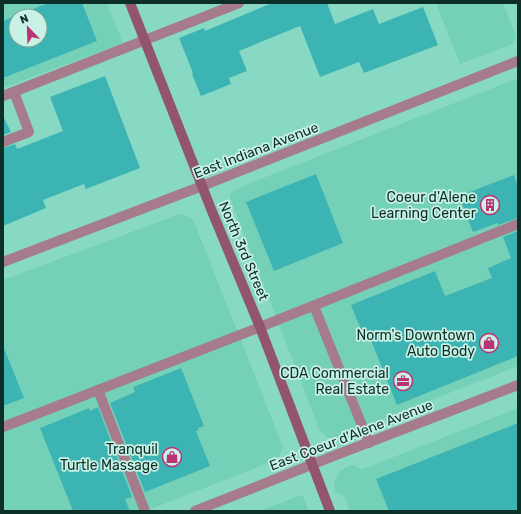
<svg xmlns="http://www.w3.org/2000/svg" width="521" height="514" viewBox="0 0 521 514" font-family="Rubik,sans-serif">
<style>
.built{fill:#74d1b8;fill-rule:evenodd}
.building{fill:#3db4b4;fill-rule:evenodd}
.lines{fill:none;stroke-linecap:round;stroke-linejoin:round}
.lane{stroke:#a67b8b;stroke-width:10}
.street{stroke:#a67b8b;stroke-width:10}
.secondary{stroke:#93556e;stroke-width:10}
.labels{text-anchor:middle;stroke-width:3.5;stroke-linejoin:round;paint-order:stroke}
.street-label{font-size:14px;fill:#0c3028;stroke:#caf1e5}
.poi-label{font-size:14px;fill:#0c3028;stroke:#caf1e5;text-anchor:end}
</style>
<rect width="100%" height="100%" fill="#88d9c3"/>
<g class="built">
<path d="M3,3H107L123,43L3,88ZM16,16H40V40H16Z"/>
<polygon points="436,3 503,3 516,37 513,42 510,45 460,64"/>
<polygon points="518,78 518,366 337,437 332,438 327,437 320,431 231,201 230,196 232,192 240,187"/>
<polygon points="183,214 193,220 195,224 281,442 283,446 279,456 273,461 146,511 3,511 3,280 177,215"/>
<polygon points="518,408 518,511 350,511 344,496 338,494 335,491 334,483 337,476 340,471 348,466 354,465 359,469 363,469"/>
<polygon points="299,496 303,496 309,511 259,511"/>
</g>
<g class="building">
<path d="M48,3H82L97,41L3,78V21ZM16,16H40V40H16Z"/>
<polygon points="272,3 327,3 335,24 373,9 379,24 423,7 438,45 364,73 359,62 320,77 300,26 239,51 247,71 229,78 231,84 201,96 192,74 193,73 179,38 204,28 205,31"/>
<polygon points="105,76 140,168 86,189 84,184 43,200 46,208 3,226 3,148 15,144 17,149 63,131 50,97"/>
<polygon points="3,116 11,132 3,135"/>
<polygon points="316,174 343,243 274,271 246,202"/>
<polygon points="514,175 518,187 518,218 498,225 497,223 473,232 459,196"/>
<polygon points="518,231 518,356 397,405 369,335 364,337 351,305 435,271 445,296 492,278 488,268 511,258 503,237"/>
<polygon points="4,348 24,398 3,406 3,349"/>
<polygon points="181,368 204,426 198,428 199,430 196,431 210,466 145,492 110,403 135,392 133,387"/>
<polygon points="98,407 132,497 125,499 130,511 73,511 40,428 89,408 90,411"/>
<polygon points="518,423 518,511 389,511 376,479"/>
</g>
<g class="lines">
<g class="lane">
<polyline points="3,96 239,3"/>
<polyline points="3,142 29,132 14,92"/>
<polyline points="314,306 369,443"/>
<polyline points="98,390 145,511"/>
<polyline points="3,427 260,327 518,224"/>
</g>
<g class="street">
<polyline points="3,262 202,186 518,61"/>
<polyline points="195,511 336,455 518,385"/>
</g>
<polyline class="secondary" points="130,3 211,209 260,327 330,511"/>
</g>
<defs>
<g id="building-ring" transform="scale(1)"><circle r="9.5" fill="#caf1e5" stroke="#ba3375" stroke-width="1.5"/><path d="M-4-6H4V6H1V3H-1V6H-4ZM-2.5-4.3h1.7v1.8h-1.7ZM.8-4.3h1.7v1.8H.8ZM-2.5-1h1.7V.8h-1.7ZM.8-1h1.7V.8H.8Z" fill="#ba3375"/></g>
<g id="shop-ring" transform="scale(1)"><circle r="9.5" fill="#caf1e5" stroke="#ba3375" stroke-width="1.5"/><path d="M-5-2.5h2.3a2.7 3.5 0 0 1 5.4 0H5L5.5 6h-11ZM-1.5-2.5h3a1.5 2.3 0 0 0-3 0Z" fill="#ba3375"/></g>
<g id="office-ring" transform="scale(1)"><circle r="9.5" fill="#caf1e5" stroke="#ba3375" stroke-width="1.5"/><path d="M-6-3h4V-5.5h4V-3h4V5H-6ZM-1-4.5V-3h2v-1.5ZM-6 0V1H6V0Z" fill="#ba3375"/></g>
</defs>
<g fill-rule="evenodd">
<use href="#building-ring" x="490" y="205"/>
<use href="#shop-ring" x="489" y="343"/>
<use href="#office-ring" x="403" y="381"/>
<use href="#shop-ring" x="172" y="457"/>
</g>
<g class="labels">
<g class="street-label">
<text transform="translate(256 150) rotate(-21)" y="5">East Indiana Avenue</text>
<text transform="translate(244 251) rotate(67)" y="5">North 3rd Street</text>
<text transform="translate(351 435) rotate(-21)" y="5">East Coeur d'Alene Avenue</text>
</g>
<g class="poi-label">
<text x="476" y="202">Coeur d'Alene<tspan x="476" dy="16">Learning Center</tspan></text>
<text x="475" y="340">Norm's Downtown<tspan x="475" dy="16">Auto Body</tspan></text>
<text x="389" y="378">CDA Commercial<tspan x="389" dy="16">Real Estate</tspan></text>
<text x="158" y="454">Tranquil<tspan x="158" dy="16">Turtle Massage</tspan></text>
</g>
</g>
<rect width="521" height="514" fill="none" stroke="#0c3028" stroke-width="8"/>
<g transform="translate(28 28) rotate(337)"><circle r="19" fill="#caf1e5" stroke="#7ea499"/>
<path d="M0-3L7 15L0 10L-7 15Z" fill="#ba3375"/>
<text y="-6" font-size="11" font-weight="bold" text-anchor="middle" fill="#0c3028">N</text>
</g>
</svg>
